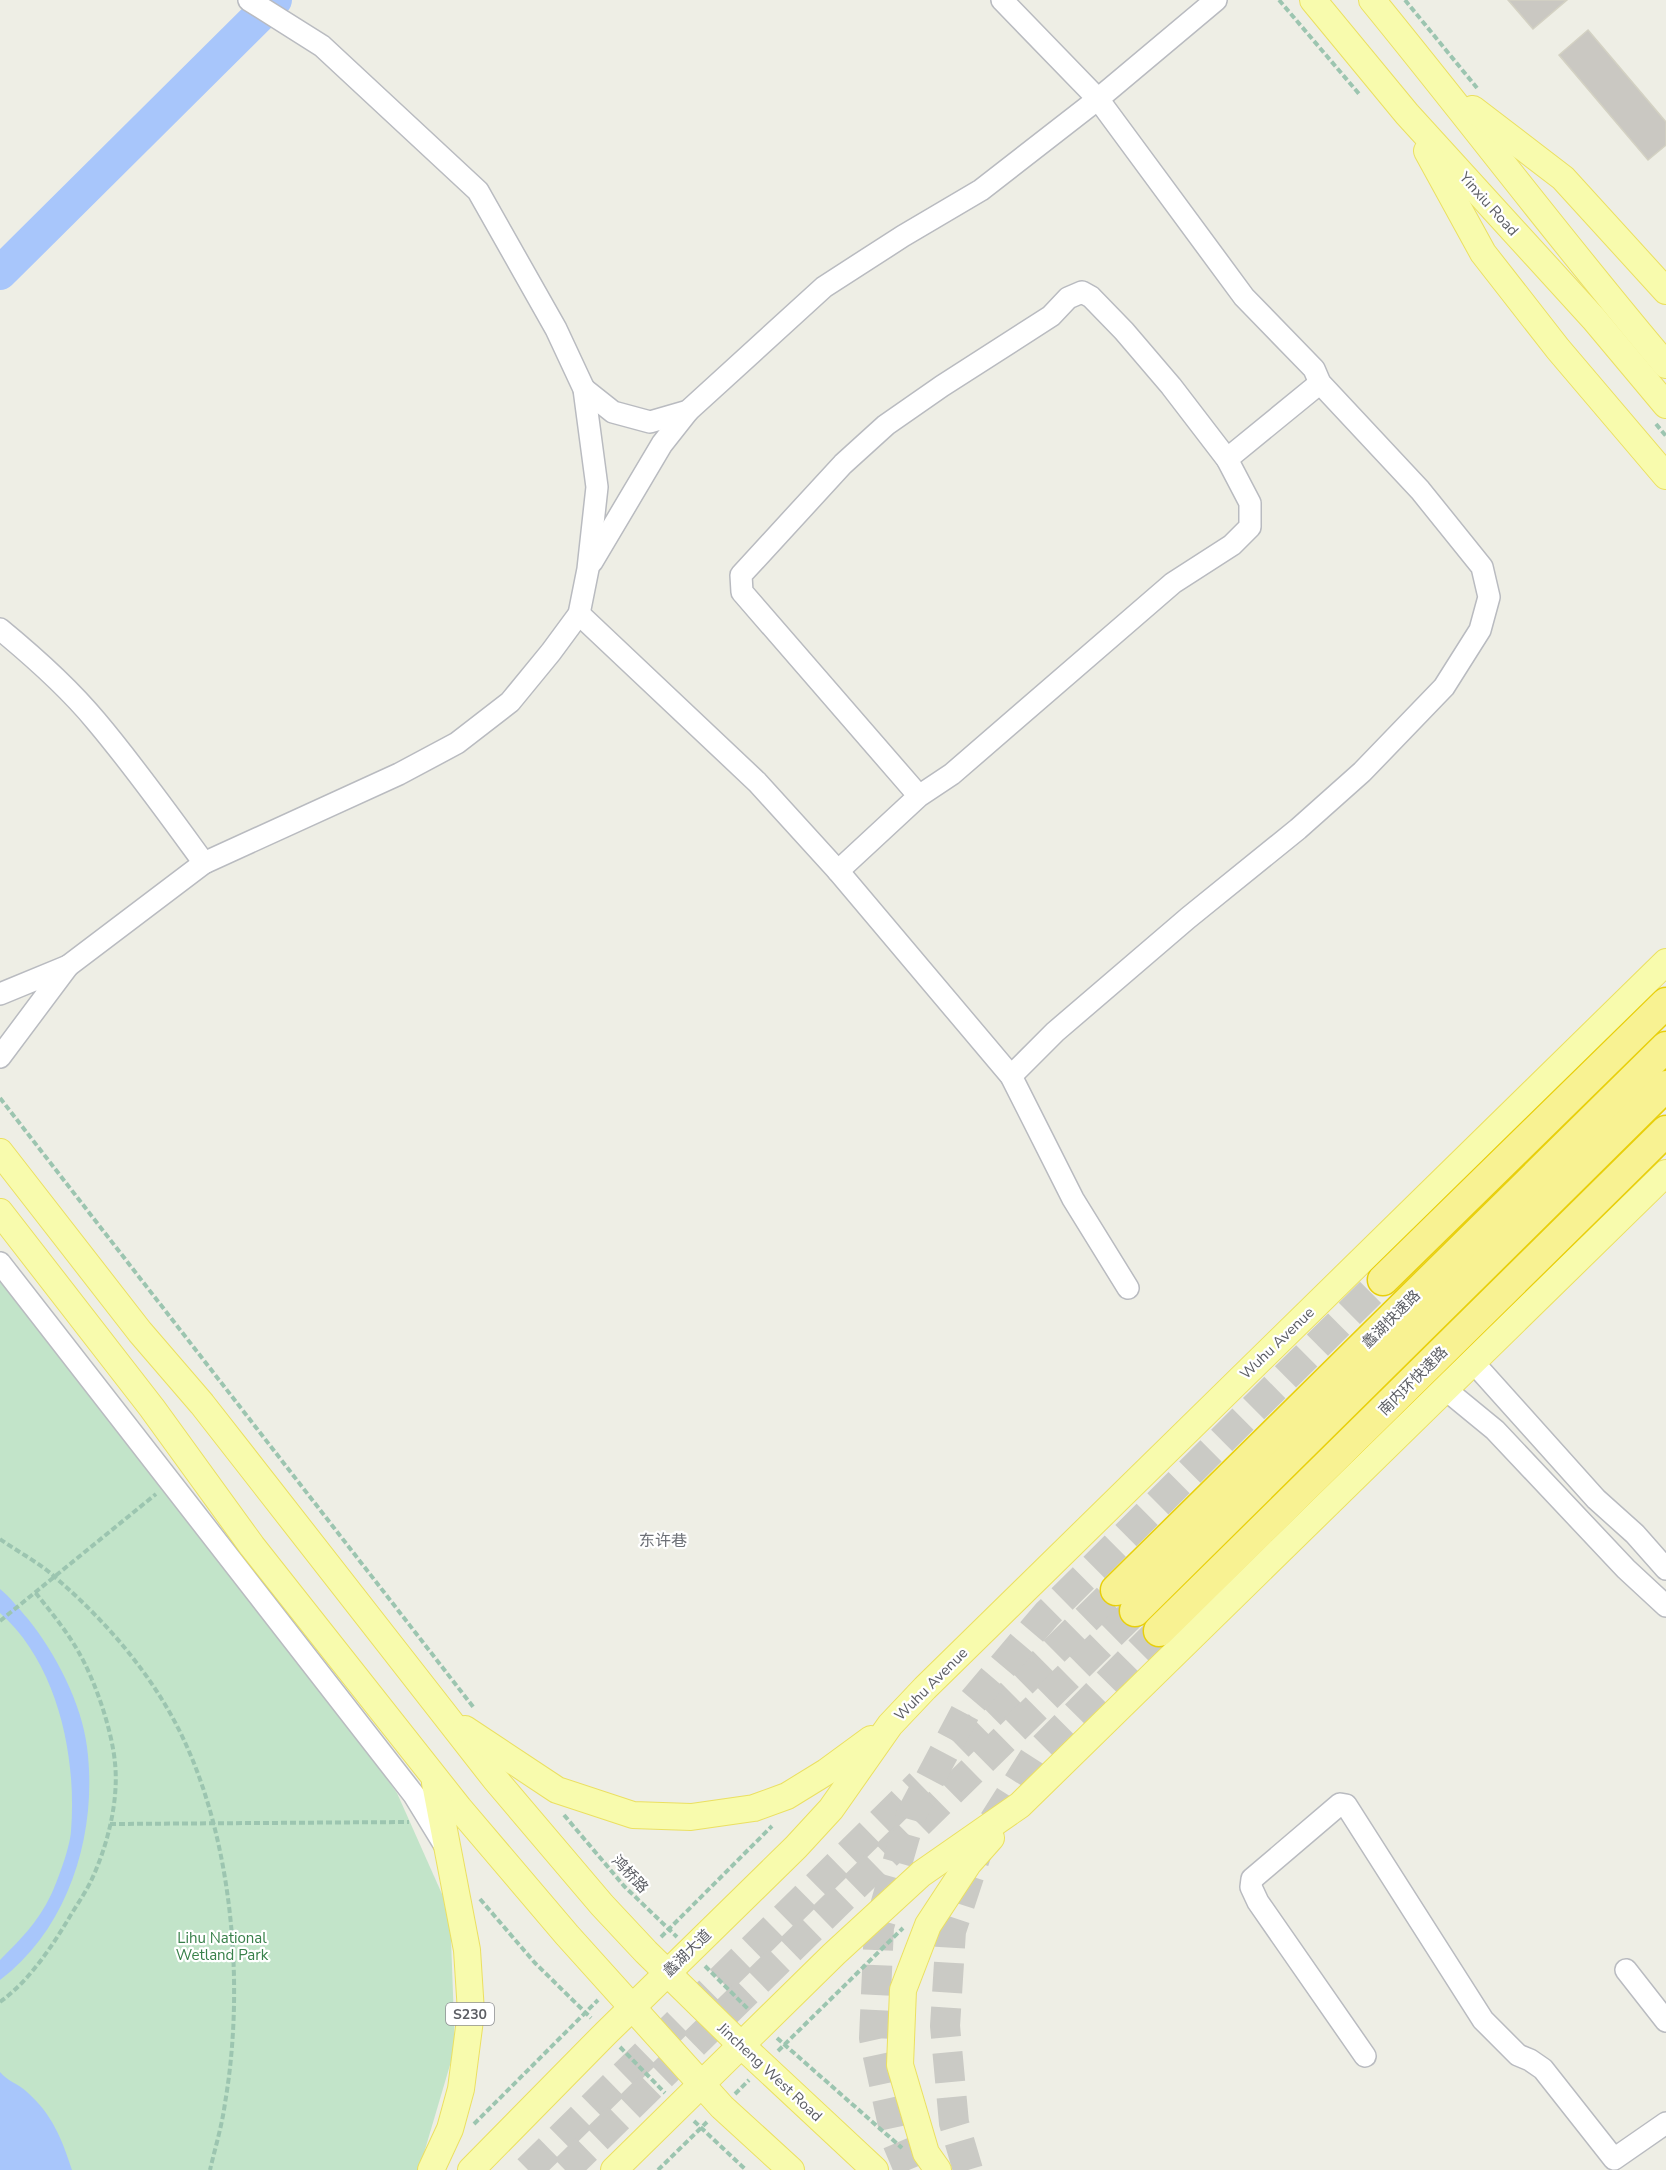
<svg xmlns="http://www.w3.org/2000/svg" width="1666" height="2170" viewBox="0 0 1666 2170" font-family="'Nunito Sans','Noto Sans SC',sans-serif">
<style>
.green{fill:#c2e4c9}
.water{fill:#a8c6fb}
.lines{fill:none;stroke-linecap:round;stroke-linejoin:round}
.river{stroke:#a8c6fb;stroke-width:34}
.building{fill:#cac8c2;stroke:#d3d1c3;stroke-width:1.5}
.highway-tunnel{stroke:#cacac5;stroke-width:30;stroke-dasharray:30 15;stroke-linecap:butt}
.minor-casing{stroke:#b9bbc0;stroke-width:24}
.major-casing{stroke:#ebe061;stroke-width:28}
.highway-casing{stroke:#e8cf0b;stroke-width:33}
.path{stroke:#9cc5b0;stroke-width:4;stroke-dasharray:6 3;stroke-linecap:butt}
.minor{stroke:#fff;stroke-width:21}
.major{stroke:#f8fbad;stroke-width:26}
.highway{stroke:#f8f292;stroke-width:30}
.labels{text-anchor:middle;stroke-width:4.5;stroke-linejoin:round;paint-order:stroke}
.shield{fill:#fff;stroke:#8d8e92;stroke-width:1.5}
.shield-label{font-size:14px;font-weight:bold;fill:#5c5e64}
.street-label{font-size:15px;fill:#5c5e64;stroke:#fff}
.park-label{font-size:15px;fill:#38804a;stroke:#fff}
.neighbourhood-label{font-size:16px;fill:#6d7076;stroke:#fff}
</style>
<rect width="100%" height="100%" fill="#eeeee5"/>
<polygon class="green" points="0,1271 210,1530 397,1793 450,1912 455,2048 419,2170 0,2170"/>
<g class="water">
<path d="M0,1589C11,1598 19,1609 28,1619C55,1652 82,1704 87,1747C98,1831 70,1927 0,1980V1960C23,1937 41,1919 54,1888C60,1874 70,1846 71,1831C77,1757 58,1664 0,1613Z"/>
<path d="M0,2072C7,2081 19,2084 27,2092C52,2114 62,2139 72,2170H0Z"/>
</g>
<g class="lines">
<polyline class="river" points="0,273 275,0"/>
</g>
<g class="building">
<polygon points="1508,0 1567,0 1533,29"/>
<polygon points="1588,30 1666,122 1666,145 1648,160 1559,55"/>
</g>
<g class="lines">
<g class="highway-tunnel">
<polyline points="958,1746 1116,1590"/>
<polyline points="528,2170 920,1784"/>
<polyline points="565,2170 1135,1611"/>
<polyline points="909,2170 896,2139 874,2038 879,1927 911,1815 968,1707 1047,1614 1383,1280"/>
<polyline points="968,2170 954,2123 945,2026 951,1931 980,1843 1035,1756 1159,1631"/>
</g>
<g class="minor-casing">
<g id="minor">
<polyline points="1002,0 1098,99 1244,297 1314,369 1320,383 1420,490 1482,567 1489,597 1480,630 1444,687 1362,772 1298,829 1188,918 1055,1032 1011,1076"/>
<polyline points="584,389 613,412 650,422 688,411 824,287 903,236 981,190 1098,99 1216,0"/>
<polyline points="1227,459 1320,383"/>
<polyline points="592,562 662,444 688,411"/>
<polyline points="579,614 757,782 838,871 1011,1076 1073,1199 1128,1288"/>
<path d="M0,629C34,657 68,687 96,721C134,766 169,815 204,863"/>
<polyline points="838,871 919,796 952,774 1173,583 1232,545 1250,527 1250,503 1227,459 1171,386 1124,331 1091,297 1082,292 1068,298 1051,316 942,386 886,425 843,464 741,575 742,592 919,796"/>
<polyline points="68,966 204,863 399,774 457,743 510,702 551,652 579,614 588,569 597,487 584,389 556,329 478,191 322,46 249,0"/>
<polyline points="0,994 68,966 0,1057"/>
<polyline points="0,1263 414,1795 444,1844"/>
<polyline points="1473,1362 1596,1499 1635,1534 1666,1569"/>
<polyline points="1445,1389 1495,1430 1626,1569 1666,1606"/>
<polyline points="1626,1970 1666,2021"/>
<polyline points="1365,2056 1258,1902 1251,1887 1252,1879 1340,1804 1346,1805 1483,2020 1518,2055 1530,2060 1543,2069 1614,2159 1666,2123"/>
</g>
</g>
<g class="major-casing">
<g id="major">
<polyline points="1313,0 1407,114 1594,319 1666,405"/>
<path d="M1372,0C1471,121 1565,246 1666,365"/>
<polyline points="1473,109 1563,178 1666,291"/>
<polyline points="1427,151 1483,253 1558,349 1666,476"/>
<polyline points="0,1152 140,1332 202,1404 495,1779 602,1905 646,1952 741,2045 875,2170"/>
<polyline points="0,1212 152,1408 252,1546 459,1808 567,1935 722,2107 791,2170"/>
<polyline points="465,1729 557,1790 633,1815 691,1817 754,1808 787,1796 826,1772 871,1739"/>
<polyline points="431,2170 450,2129 461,2089 471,2012 467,1950 435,1783"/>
<polyline points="471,2170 606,2033 796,1847 831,1809 890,1725 925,1688 1666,962"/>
<polyline points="614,2170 834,1954 921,1874 1020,1805 1666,1173"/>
<polyline points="938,2170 926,2153 900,2065 903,1990 928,1925 968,1864 991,1838"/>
</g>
</g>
<g class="highway-casing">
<g id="highway">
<polyline points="1383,1280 1666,1003"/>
<polyline points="1116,1590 1666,1047"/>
<polyline points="1135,1611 1666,1086"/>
<polyline points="1159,1631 1666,1131"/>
</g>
</g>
<g class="path">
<polyline points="1279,0 1360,95"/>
<polyline points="1405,0 1477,88"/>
<polyline points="1656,424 1666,436"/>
<polyline points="0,1098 474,1708"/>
<path d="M0,1539C18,1552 40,1563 56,1578C101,1617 141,1662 170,1713C232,1822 246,1981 225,2103C222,2126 215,2148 210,2170"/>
<polyline points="0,1621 156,1494"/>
<polyline points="564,1815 624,1886 677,1937"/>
<polyline points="110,1824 409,1822"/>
<polyline points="480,1899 535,1963 591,2018"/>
<polyline points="661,1937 772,1826"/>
<polyline points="705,1966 748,2009"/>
<path d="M0,2002C29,1981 51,1948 69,1918C76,1906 84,1895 90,1883C107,1848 119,1802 115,1763C112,1730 95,1680 78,1651C66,1630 50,1611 35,1592"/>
<polyline points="777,2038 902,2148"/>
<polyline points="620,2047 665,2093"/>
<polyline points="778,2051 903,1928"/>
<polyline points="735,2094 749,2080"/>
<polyline points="694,2121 746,2170"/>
<polyline points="474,2124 598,2000"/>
<polyline points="658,2170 707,2122"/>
</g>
<use href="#minor" class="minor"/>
<use href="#major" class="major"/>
<use href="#highway" class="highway"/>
</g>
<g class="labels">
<rect class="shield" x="446" y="2003" width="48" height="22" rx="4.5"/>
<g class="shield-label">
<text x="470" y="2019">S230</text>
</g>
<g class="street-label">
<text transform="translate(1489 204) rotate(48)" y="5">Yinxiu Road</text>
<text transform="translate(1391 1319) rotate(-45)" y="5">蠡湖快速路</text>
<text transform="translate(1277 1343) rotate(-44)" y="5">Wuhu Avenue</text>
<text transform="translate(1413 1381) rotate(-45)" y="5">南内环快速路</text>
<text transform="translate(931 1684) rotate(-45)" y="5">Wuhu Avenue</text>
<text transform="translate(630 1874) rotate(47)" y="5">鸿桥路</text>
<text transform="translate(687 1953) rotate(-44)" y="5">蠡湖大道</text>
<text transform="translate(770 2072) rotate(43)" y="5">Jincheng West Road</text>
</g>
<g class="park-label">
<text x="222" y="1943">Lihu National<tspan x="222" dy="17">Wetland Park</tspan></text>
</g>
<g class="neighbourhood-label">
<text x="663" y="1546">东许巷</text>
</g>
</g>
</svg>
